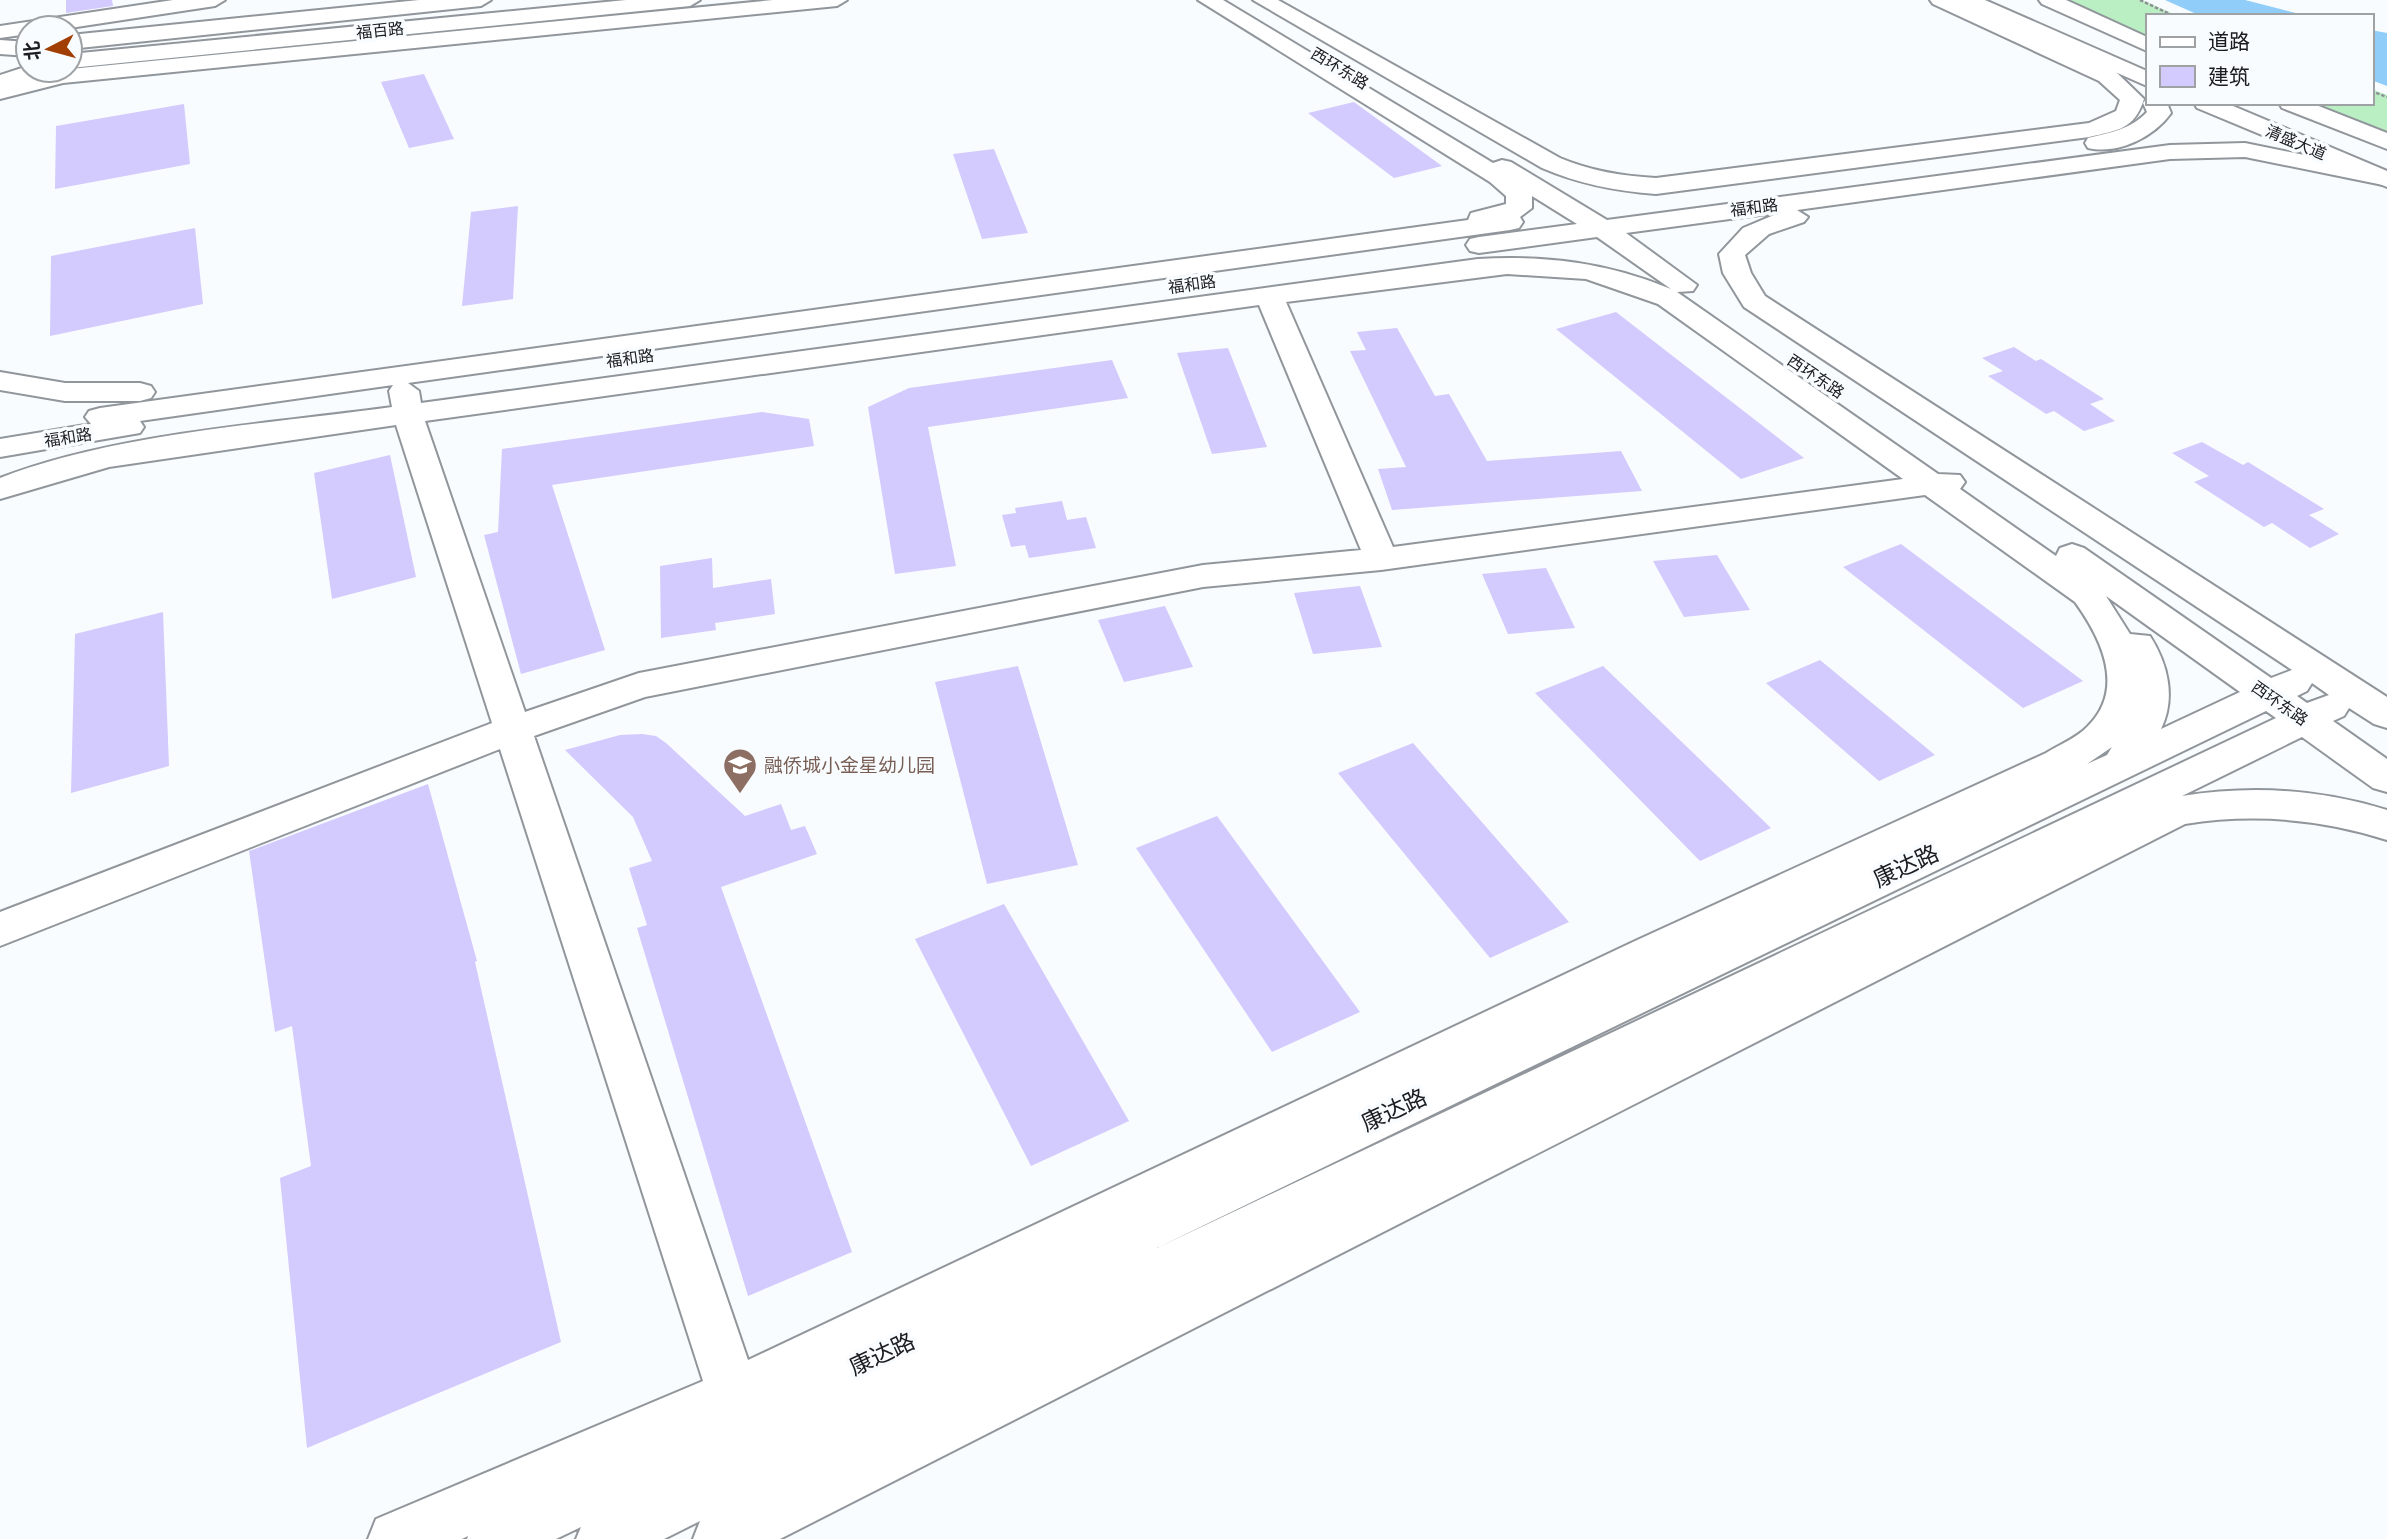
<svg xmlns="http://www.w3.org/2000/svg" width="2387" height="1539" viewBox="0 0 2387 1539" font-family="'Source Sans 3','Noto Sans SC',sans-serif">
<style>
.green{fill:#baefc3}
.water{fill:#90cdf9}
.building{fill:#d3cafd}
.lines{fill:none;stroke-linecap:round;stroke-linejoin:round}
.minor-casing{stroke:#90969b;stroke-width:4}
.major-casing{stroke:#90969b;stroke-width:4}
.path{stroke:#8e9194;stroke-width:2.5;stroke-dasharray:3.5 2;stroke-linecap:butt}
.minor{fill:#fff;fill-rule:evenodd}
.major{fill:#fff;fill-rule:evenodd}
.labels{text-anchor:middle;stroke-width:7;stroke-linejoin:round;paint-order:stroke}
.far-street-label{font-size:16px;fill:#1a1c1e;stroke:#f8fcff}
.education-label{font-size:19px;fill:#785e54;stroke:#f8fcff;text-anchor:start}
.near-street-label{font-size:23px;fill:#1a1c1e;stroke:#f8fcff}
</style>
<rect width="100%" height="100%" fill="#f8fcff"/>
<g class="green">
<polygon points="2062,0 2142,0 2178,16 2147,16 2147,40"/>
<polygon points="2371,89 2387,95 2387,131 2307,103 2371,103"/>
</g>
<g class="water">
<polygon points="2165,0 2245,0 2307,16 2201,16"/>
<polygon points="2371,30 2387,33 2387,86 2371,80"/>
</g>
<g class="building">
<polygon points="66,0 112,0 113,6 66,13"/>
<polygon points="424,74 454,139 409,148 381,82"/>
<polygon points="1354,102 1442,166 1394,178 1308,113"/>
<polygon points="184,104 190,164 55,189 56,126"/>
<polygon points="994,149 1028,233 982,239 953,154"/>
<polygon points="518,206 513,299 462,306 471,212"/>
<polygon points="195,228 203,304 50,336 51,256"/>
<polygon points="1616,312 1804,458 1741,479 1556,329"/>
<polygon points="1397,328 1435,396 1449,394 1487,461 1621,451 1642,491 1392,510 1378,469 1406,467 1350,351 1366,350 1357,332"/>
<polygon points="2014,347 2036,361 2041,359 2104,399 2090,404 2115,421 2084,431 2054,411 2046,414 1988,376 2003,371 1982,358"/>
<polygon points="1228,348 1267,447 1212,454 1177,353"/>
<polygon points="1112,360 1128,398 928,427 956,566 895,574 868,407 909,388"/>
<polygon points="762,412 809,419 814,446 552,485 605,650 521,674 484,535 498,532 502,449"/>
<polygon points="2202,442 2243,465 2248,462 2324,509 2309,515 2339,534 2310,548 2272,523 2264,527 2194,482 2209,476 2172,453"/>
<polygon points="390,455 416,577 332,599 314,473"/>
<polygon points="1062,501 1067,520 1086,517 1096,548 1029,558 1025,545 1011,547 1002,515 1016,513 1015,508"/>
<polygon points="1901,544 2083,681 2023,708 1843,567"/>
<polygon points="1717,555 1750,610 1684,617 1653,561"/>
<polygon points="712,558 713,588 771,579 775,614 715,623 716,630 661,638 660,566"/>
<polygon points="1546,568 1575,628 1508,634 1482,574"/>
<polygon points="1360,586 1382,647 1313,654 1294,593"/>
<polygon points="1165,606 1193,667 1124,682 1098,620"/>
<polygon points="163,612 169,766 71,793 75,634"/>
<polygon points="1820,660 1935,755 1879,781 1766,683"/>
<polygon points="1018,666 1078,865 987,884 935,682"/>
<polygon points="1603,666 1771,828 1700,861 1535,693"/>
<polygon points="642,734 656,736 666,743 745,816 781,804 791,830 805,826 817,854 721,887 852,1252 748,1296 637,928 647,925 629,868 652,861 633,817 565,750 620,735"/>
<polygon points="1413,743 1569,922 1490,958 1338,773"/>
<polygon points="428,784 477,961 475,962 561,1342 307,1448 280,1178 311,1166 292,1026 275,1032 249,851"/>
<polygon points="1217,816 1360,1012 1272,1052 1136,848"/>
<polygon points="1004,904 1129,1121 1031,1166 915,939"/>
</g>
<g class="lines">
<g class="minor-casing">
<g id="minor">
<polygon points="173,0 225,0 215,6 70,28 28,28 28,34 0,38 0,26"/>
<polygon points="419,0 491,0 481,6 70,49 70,35"/>
<polygon points="773,0 847,0 837,6 63,83 0,99 0,85 70,69"/>
<path d="M1198,0H1223L1493,163L1502,160L1511,162L1607,220L2170,145L2245,143L2387,172V184L2383,185L2245,157L2170,159L1797,210L1808,217L1804,222L1769,234L1745,255L1751,273L1765,296L2387,697V728L2374,724L2349,708L2344,716L2333,721L2387,759V792L2373,788L2302,737L2182,796C2251,785 2320,789 2387,810V840C2321,819 2254,813 2185,824L780,1539H693L700,1521L664,1539H576L581,1527L556,1539H467L468,1536L462,1539H368L376,1519L703,1381L500,749L0,946V912L492,723L396,425L109,467L0,499V478C116,433 268,424 392,407L389,391L393,385L140,421L144,427L140,433L0,457V439L91,424L85,417L89,411L100,408L1468,220L1471,213L1506,204V196L1490,182ZM1532,196L1577,224L1479,237L1470,239L1466,245L1470,251L1479,253L1597,237L1671,289C1608,263 1547,255 1478,259L421,403L419,391L408,383L1510,230L1519,228L1523,222L1520,217L1532,208ZM1781,212L1743,228L1719,254L1723,273L1744,307L2292,670L2271,678L2084,548L2072,544L2060,548L2056,556L1960,489L1965,482L1960,475L1938,474L1677,292L1693,291L1697,285L1626,233ZM1507,274L1586,279L1658,304L1903,479L1393,547L1286,302ZM1259,305L1361,550L1203,565L639,673L525,712L425,421ZM1925,495L2075,602C2101,638 2126,688 2088,726C2077,738 2060,744 2046,753L1635,941L748,1360L534,736L645,697L1203,587L1381,570ZM2106,596L2240,692L2161,729C2176,698 2168,664 2150,636L2130,634ZM2312,683L2329,695L2307,703L2297,696L2307,691ZM2266,711L2276,718L1157,1248ZM2112,747L2107,755L2087,764Z"/>
<path d="M1253,0H1278L1560,158C1591,171 1622,176 1656,178L2089,123L2116,111L2120,100L2099,81L1933,4L1930,0H1957L2115,71L2144,99C2134,130 2118,130 2089,137L1656,194C1616,191 1579,184 1542,168Z"/>
<polygon points="2039,0 2066,0 2147,37 2147,51 2042,4"/>
<path d="M2147,98V103H2167L2171,113C2154,137 2118,155 2088,148L2085,143L2088,138C2111,132 2130,130 2147,112L2143,103Z"/>
<polygon points="2279,103 2311,103 2387,133 2387,149 2282,108"/>
<polygon points="0,372 65,383 140,383 151,386 155,392 151,398 140,401 65,401 0,390"/>
</g>
</g>
<g class="major-casing">
<g id="major">
<polygon points="626,0 700,0 690,6 70,68 70,54"/>
<polygon points="1957,0 1985,0 2147,71 2147,86 1960,4"/>
<polygon points="0,40 28,42 28,56 0,54"/>
<polygon points="28,66 28,70 50,70 47,75 0,89 0,75"/>
<polygon points="2194,103 2226,103 2387,171 2387,187 2197,108"/>
</g>
</g>
<g class="path">
<polyline points="2140,0 2174,16"/>
<polyline points="2371,91 2387,97"/>
</g>
<use href="#minor" class="minor"/>
<use href="#major" class="major"/>
</g>
<defs>
<g id="school-pin" transform="scale(1.75)"><path d="M0 17L-7.5 6A9.5 9.5 0 1 1 7.5 6Z" fill="#8d6e63" stroke="#f8fcff"/><path d="M0-5L7-2L0 1L-7-2ZM-4 1L0 2.5L4 1V4Q0 6-4 4Z" fill="#fff"/></g>
</defs>
<g fill-rule="evenodd">
<use href="#school-pin" x="740" y="765"/>
</g>
<g class="labels">
<g class="far-street-label">
<text transform="translate(380 30) rotate(-6)" y="6">福百路</text>
<text transform="translate(1340 68) rotate(31)" y="6">西环东路</text>
<text transform="translate(2296 142) rotate(23)" y="6">清盛大道</text>
<text transform="translate(1754 207) rotate(-7)" y="6">福和路</text>
<text transform="translate(1192 284) rotate(-8)" y="6">福和路</text>
<text transform="translate(630 358) rotate(-8)" y="6">福和路</text>
<text transform="translate(1816 376) rotate(34)" y="6">西环东路</text>
<text transform="translate(68 437) rotate(-9)" y="6">福和路</text>
<text transform="translate(2280 703) rotate(35)" y="6">西环东路</text>
</g>
<g class="education-label">
<text x="764" y="772">融侨城小金星幼儿园</text>
</g>
<g class="near-street-label">
<text transform="translate(1906 866) rotate(-25)" y="8">康达路</text>
<text transform="translate(1394 1110) rotate(-25)" y="8">康达路</text>
<text transform="translate(882 1354) rotate(-25)" y="8">康达路</text>
</g>
</g>
<rect x="2146" y="14" width="228" height="91" fill="#f8fcff" stroke="#9fa2a5" stroke-width="2"/>
<rect x="2160" y="37" width="35" height="10" fill="#ffffff" stroke="#9fa2a5" stroke-width="2"/>
<text x="2208" y="49" font-size="21" fill="#1a1c1e">道路</text>
<rect x="2160" y="66" width="35" height="21" fill="#d3cafd" stroke="#9fa2a5" stroke-width="2"/>
<text x="2208" y="84" font-size="21" fill="#1a1c1e">建筑</text>
<g transform="translate(49 49) rotate(264)"><circle r="33" fill="#f8fcff" stroke="#9fa2a5" stroke-width="2"/>
<path d="M0-5L12 26L0 18L-12 26Z" fill="#a13e03"/>
<text y="-10" font-size="19" font-weight="bold" text-anchor="middle" fill="#1a1c1e">北</text>
</g>
</svg>
